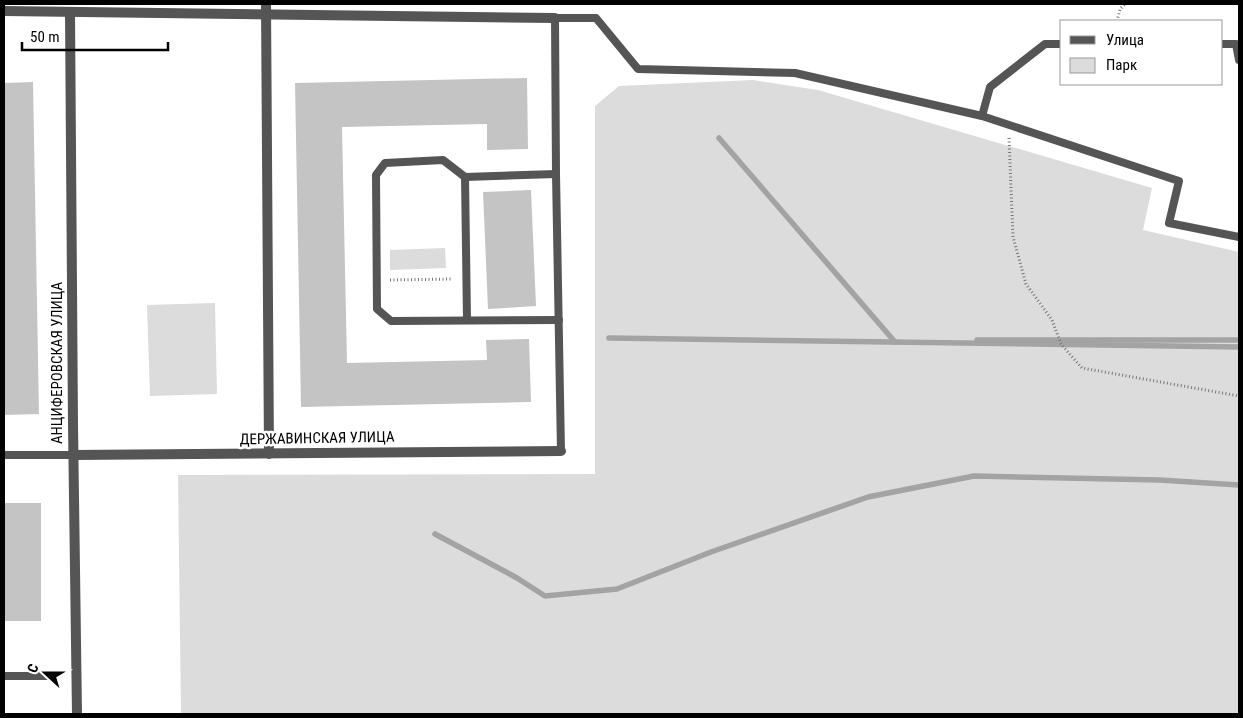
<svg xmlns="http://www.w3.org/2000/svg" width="1243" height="718" viewBox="0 0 1243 718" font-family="'Roboto Condensed',sans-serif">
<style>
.green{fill:#dcdcdc}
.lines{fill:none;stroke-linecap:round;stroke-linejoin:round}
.stream{stroke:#a3a3a3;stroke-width:5.5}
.building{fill:#c4c4c4}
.path{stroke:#777;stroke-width:3;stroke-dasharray:1 2.5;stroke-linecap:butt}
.service{stroke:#555;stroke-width:8}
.minor{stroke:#555;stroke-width:10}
.labels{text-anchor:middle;stroke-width:5;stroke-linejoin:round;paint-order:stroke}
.street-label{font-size:15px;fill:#000;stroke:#fff}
</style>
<rect width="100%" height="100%" fill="#fff"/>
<g class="green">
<polygon points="753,80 818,90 1152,188 1143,230 1239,252 1239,714 181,714 178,475 595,474 595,106 619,86"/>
<polygon points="445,248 446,268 390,270 390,250"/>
<polygon points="215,303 217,394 150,396 147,305"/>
</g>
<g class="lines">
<g class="stream">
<polyline points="719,138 895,342"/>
<polyline points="609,338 1239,347"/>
<polyline points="977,340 1239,340"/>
<polyline points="435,534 517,578 545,596 617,589 711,552 868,497 974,476 1159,480 1239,485"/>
</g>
</g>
<g class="building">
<polygon points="527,78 528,149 487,150 487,124 342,127 347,363 487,360 486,340 529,339 531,402 301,407 295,83"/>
<polygon points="33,82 39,414 4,415 4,83"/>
<polygon points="531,190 536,306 488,309 483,192"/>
<rect x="4" y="503" width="37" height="118"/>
</g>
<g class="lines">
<g class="path">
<polyline points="1117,21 1120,9 1125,4"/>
<polyline points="1009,138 1013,237 1026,284 1052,320 1061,344 1082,368 1239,396"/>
<polyline points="390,280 453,279"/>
</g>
<g class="service">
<polyline points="1222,44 1236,44 1239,60"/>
<polyline points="982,116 990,87 1045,44 1062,44"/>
<polyline points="556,174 465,177 443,160 385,163 376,175 377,309 391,321 559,320"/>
<polyline points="465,177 467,320"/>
<polyline points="561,451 556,174 555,18 596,18 638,69 795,73 982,116 1179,181 1169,223 1239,237"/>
<polyline points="4,455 73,455"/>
<polyline points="4,676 50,676"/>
</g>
<g class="minor">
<polyline points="266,4 269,454"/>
<polyline points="4,11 555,18"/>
<polyline points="70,12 73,425 77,714"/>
<polyline points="73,455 561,451"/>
</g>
</g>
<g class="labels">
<g class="street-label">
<text transform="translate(57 363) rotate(-90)" y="5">АНЦИФЕРОВСКАЯ УЛИЦА</text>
<text transform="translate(317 438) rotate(-1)" y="5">ДЕРЖАВИНСКАЯ УЛИЦА</text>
</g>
</g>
<rect width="1243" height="718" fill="none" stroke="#000000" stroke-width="10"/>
<rect x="1060" y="20" width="162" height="65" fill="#ffffff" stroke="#999999"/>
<rect x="1070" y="36" width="25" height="8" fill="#555555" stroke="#999999"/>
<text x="1106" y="45" font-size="15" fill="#000000">Улица</text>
<rect x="1070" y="58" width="25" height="15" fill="#dcdcdc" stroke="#999999"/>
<text x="1106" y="70" font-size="15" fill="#000000">Парк</text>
<g transform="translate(45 673) rotate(291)" stroke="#ffffff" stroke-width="4" paint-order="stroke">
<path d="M0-4L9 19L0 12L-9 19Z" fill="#000000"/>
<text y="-8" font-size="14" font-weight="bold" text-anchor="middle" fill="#000000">С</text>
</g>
<path d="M22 42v8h146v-8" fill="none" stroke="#000000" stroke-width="2.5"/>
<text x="30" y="42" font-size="15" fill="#000000" stroke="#ffffff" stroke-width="4" paint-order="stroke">50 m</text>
</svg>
